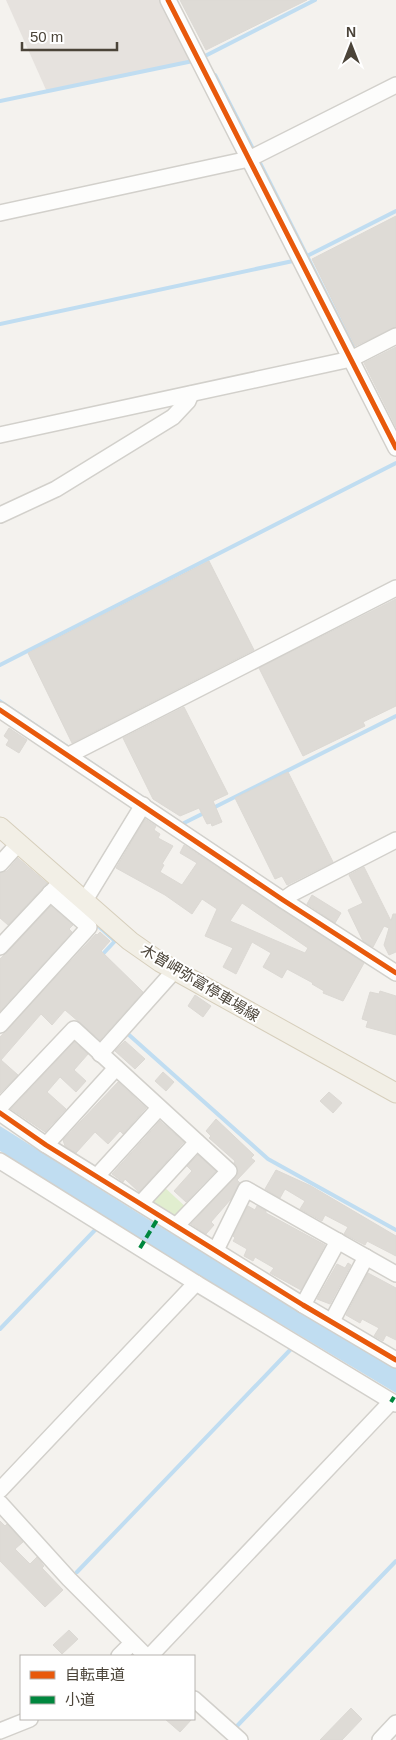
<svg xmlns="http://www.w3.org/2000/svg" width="396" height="1740" viewBox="0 0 396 1740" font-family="Helvetica,'Noto Sans JP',sans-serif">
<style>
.industrial{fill:#e6e2de}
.green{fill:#e1eecf}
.water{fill:#c0ddf1}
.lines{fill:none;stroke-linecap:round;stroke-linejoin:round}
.stream{stroke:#c0ddf1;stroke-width:4}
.building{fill:#dedbd6;stroke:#dcd9d4;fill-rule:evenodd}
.minor-casing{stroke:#d2d0cb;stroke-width:18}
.major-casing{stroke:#d6cebb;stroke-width:21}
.minor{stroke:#fdfdfc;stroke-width:15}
.major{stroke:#f2efe6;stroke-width:19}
.quiet{stroke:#00873e;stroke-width:4;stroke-dasharray:8 4;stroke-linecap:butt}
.cycleway-casing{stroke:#fff;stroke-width:8}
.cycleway{stroke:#e8590c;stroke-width:5}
.labels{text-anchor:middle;stroke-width:4;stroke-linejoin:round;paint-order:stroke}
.street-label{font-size:15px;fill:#4b4439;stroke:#fff}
</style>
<rect width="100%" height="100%" fill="#f4f2ee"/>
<polygon class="industrial" points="6,0 162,0 193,61 47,92"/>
<polygon class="green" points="163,1186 188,1209 176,1219 150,1204"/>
<g class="water">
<polygon points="0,699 375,952 396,964 396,968 0,704"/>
<polygon points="0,1126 146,1218 396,1369 396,1393 152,1247 5,1154 0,1151"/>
</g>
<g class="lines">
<g class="stream">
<polyline points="205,56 315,0"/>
<polyline points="215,75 253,149"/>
<polyline points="0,101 193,61"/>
<polyline points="259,161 355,351"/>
<polyline points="307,256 396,211"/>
<polyline points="0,324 293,261"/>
<polyline points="0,665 396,463"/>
<polyline points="213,808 396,716"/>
<polyline points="184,823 204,813"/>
<polyline points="94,922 115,941 101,956"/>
<polyline points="128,1034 268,1159 396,1230"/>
<polyline points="0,1329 96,1229"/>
<polyline points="77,1572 291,1349"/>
<polyline points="237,1726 396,1561"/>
</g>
</g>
<g class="building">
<polygon points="180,0 307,0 206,50"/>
<polygon points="396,216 396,327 355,346 312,259"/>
<polygon points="396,347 396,427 364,363"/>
<polygon points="209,561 254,650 72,743 28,653"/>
<polygon points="396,599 396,706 363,722 365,726 303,756 259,668"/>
<polygon points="184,707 228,794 213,801 222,822 212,826 211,823 207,824 199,808 180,816 153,799 123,738"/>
<polygon points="9,728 27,740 19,753 6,745 9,740 4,736"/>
<polygon points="288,772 333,862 287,885 282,876 275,879 235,798"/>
<path d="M145,819L156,826L154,830L160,834L158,838L173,846L162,864L164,865L160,872L182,885L197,863L180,853L184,845L364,963L343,1001L323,993L324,991L312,984L313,983L287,969L282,978L263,967L271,953L252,942L236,974L223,967L233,948L205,936L217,909L202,899L192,914L165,895L116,868ZM242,903L308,948L305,953L230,921Z"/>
<polygon points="18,858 47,883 8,925 0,918 0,873 7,871"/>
<polygon points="364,867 391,921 393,914 396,914 396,952 389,955 384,945 389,928 384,926 373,947 363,941 348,910 363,903 349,875"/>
<polygon points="312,895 341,913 335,923 307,904"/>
<polygon points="51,906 73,925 69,929 72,932 0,1011 0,959"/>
<polygon points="100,932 110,941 101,951 143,992 100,1040 65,1010 52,1025 41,1014 1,1060 18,1075 0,1093 0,1037 96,934 97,935"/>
<polygon points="380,991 396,996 396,1035 366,1027 368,1021 362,1019 370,992 379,994"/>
<polygon points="195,995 211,1006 203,1017 188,1006"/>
<polygon points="125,1041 145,1059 135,1069 115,1051"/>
<polygon points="74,1042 88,1054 74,1070 86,1081 76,1092 60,1077 47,1092 66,1109 45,1132 11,1109"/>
<polygon points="163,1072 174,1082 166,1091 155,1081"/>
<polygon points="118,1082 146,1108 123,1134 120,1131 108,1144 95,1132 76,1153 65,1146 63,1140"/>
<polygon points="329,1092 342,1103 333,1113 320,1101"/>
<polygon points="216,1119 254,1155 251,1158 255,1161 237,1180 240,1183 231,1199 211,1222 214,1225 206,1234 191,1224 238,1173 234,1163 235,1161 209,1138 211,1136 206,1131"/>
<polygon points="160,1121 184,1142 139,1192 125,1179 123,1182 112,1174"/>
<polygon points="198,1155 216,1171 186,1202 174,1191 192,1171 187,1166"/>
<polygon points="276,1170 311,1186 396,1236 396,1256 367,1241 365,1245 344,1234 348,1227 325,1215 322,1221 300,1209 305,1201 285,1189 280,1198 265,1189"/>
<polygon points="248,1206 255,1210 257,1206 266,1211 266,1213 325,1245 301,1290 270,1273 274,1268 255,1257 253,1261 244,1256 247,1249 233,1241 235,1238 233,1236"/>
<polygon points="348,1263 351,1265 330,1304 317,1299 337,1264 345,1268"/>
<polygon points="368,1273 396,1288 396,1340 386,1335 383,1341 374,1336 379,1328 362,1319 360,1323 346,1315"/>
<polygon points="0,1521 5,1526 7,1524 23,1542 15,1549 30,1564 37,1557 44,1566 42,1568 63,1590 45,1607 0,1561"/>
<polygon points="69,1630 78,1639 62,1654 53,1645"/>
<polygon points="351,1708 362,1719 342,1740 320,1740"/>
<polygon points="165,1719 192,1719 180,1732"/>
</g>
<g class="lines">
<g class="minor-casing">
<g id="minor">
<polyline points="168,0 396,448"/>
<polyline points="0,213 249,159 396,85"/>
<polyline points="0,435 351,359 396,336"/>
<polyline points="0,515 56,489 173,417 188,401 191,394"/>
<polyline points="0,710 283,900 396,973"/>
<polyline points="69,755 396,588"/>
<polyline points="0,864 19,843"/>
<polyline points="283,900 293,893 396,840"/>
<polyline points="79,910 143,805"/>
<polyline points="0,947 57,886"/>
<polyline points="0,1025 89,927 50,893"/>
<polyline points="100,1054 174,971"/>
<polyline points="0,1107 74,1029 229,1171 177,1225"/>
<polyline points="0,1113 46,1145 303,1305 396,1360"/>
<polyline points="46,1145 116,1068"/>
<polyline points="0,1161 196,1283 396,1404"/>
<polyline points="97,1176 159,1108"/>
<polyline points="141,1203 197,1142"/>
<polyline points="216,1250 246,1189 396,1274"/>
<polyline points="303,1305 338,1241"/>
<polyline points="332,1321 366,1257"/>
<polyline points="0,1490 196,1283"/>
<polyline points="0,1503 69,1579 146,1656"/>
<polyline points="119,1656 131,1644"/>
<polyline points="150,1656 391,1402"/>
<polyline points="194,1699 240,1740"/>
<polyline points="0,1731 30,1719"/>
<polyline points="380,1740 396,1723"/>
</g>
</g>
<g class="major-casing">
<polyline id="major" points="0,827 130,941 160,962 396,1093"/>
</g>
<use href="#minor" class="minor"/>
<use href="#major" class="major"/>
<g class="quiet">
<polyline points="140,1248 160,1215"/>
<polyline points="391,1402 394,1397"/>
</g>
<g class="cycleway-casing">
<g id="cycleway">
<polyline points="168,0 396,448"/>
<polyline points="0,710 283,900 396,973"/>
<polyline points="0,1113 46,1145 303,1305 396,1360"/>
</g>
</g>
<use href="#cycleway" class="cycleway"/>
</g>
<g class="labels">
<g class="street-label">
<text transform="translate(200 983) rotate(31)" y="5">木曽岬弥富停車場線</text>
</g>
</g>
<rect x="20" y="1655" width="175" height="65" fill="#ffffff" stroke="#b7b4b0"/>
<rect x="30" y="1671" width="25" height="8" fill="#e8590c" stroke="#b7b4b0"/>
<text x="65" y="1680" font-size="15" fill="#4b4439">自転車道</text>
<rect x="30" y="1696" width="25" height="8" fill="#00873e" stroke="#b7b4b0"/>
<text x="65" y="1705" font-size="15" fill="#4b4439">小道</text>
<g transform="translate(351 45)" stroke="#ffffff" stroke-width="4" paint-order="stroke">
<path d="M0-4L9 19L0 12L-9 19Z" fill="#4b4439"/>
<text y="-8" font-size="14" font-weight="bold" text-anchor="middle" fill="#4b4439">N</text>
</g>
<path d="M22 42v8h95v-8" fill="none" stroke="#4b4439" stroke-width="2.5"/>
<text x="30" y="42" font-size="15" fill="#4b4439" stroke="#ffffff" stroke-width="4" paint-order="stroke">50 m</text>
</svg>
